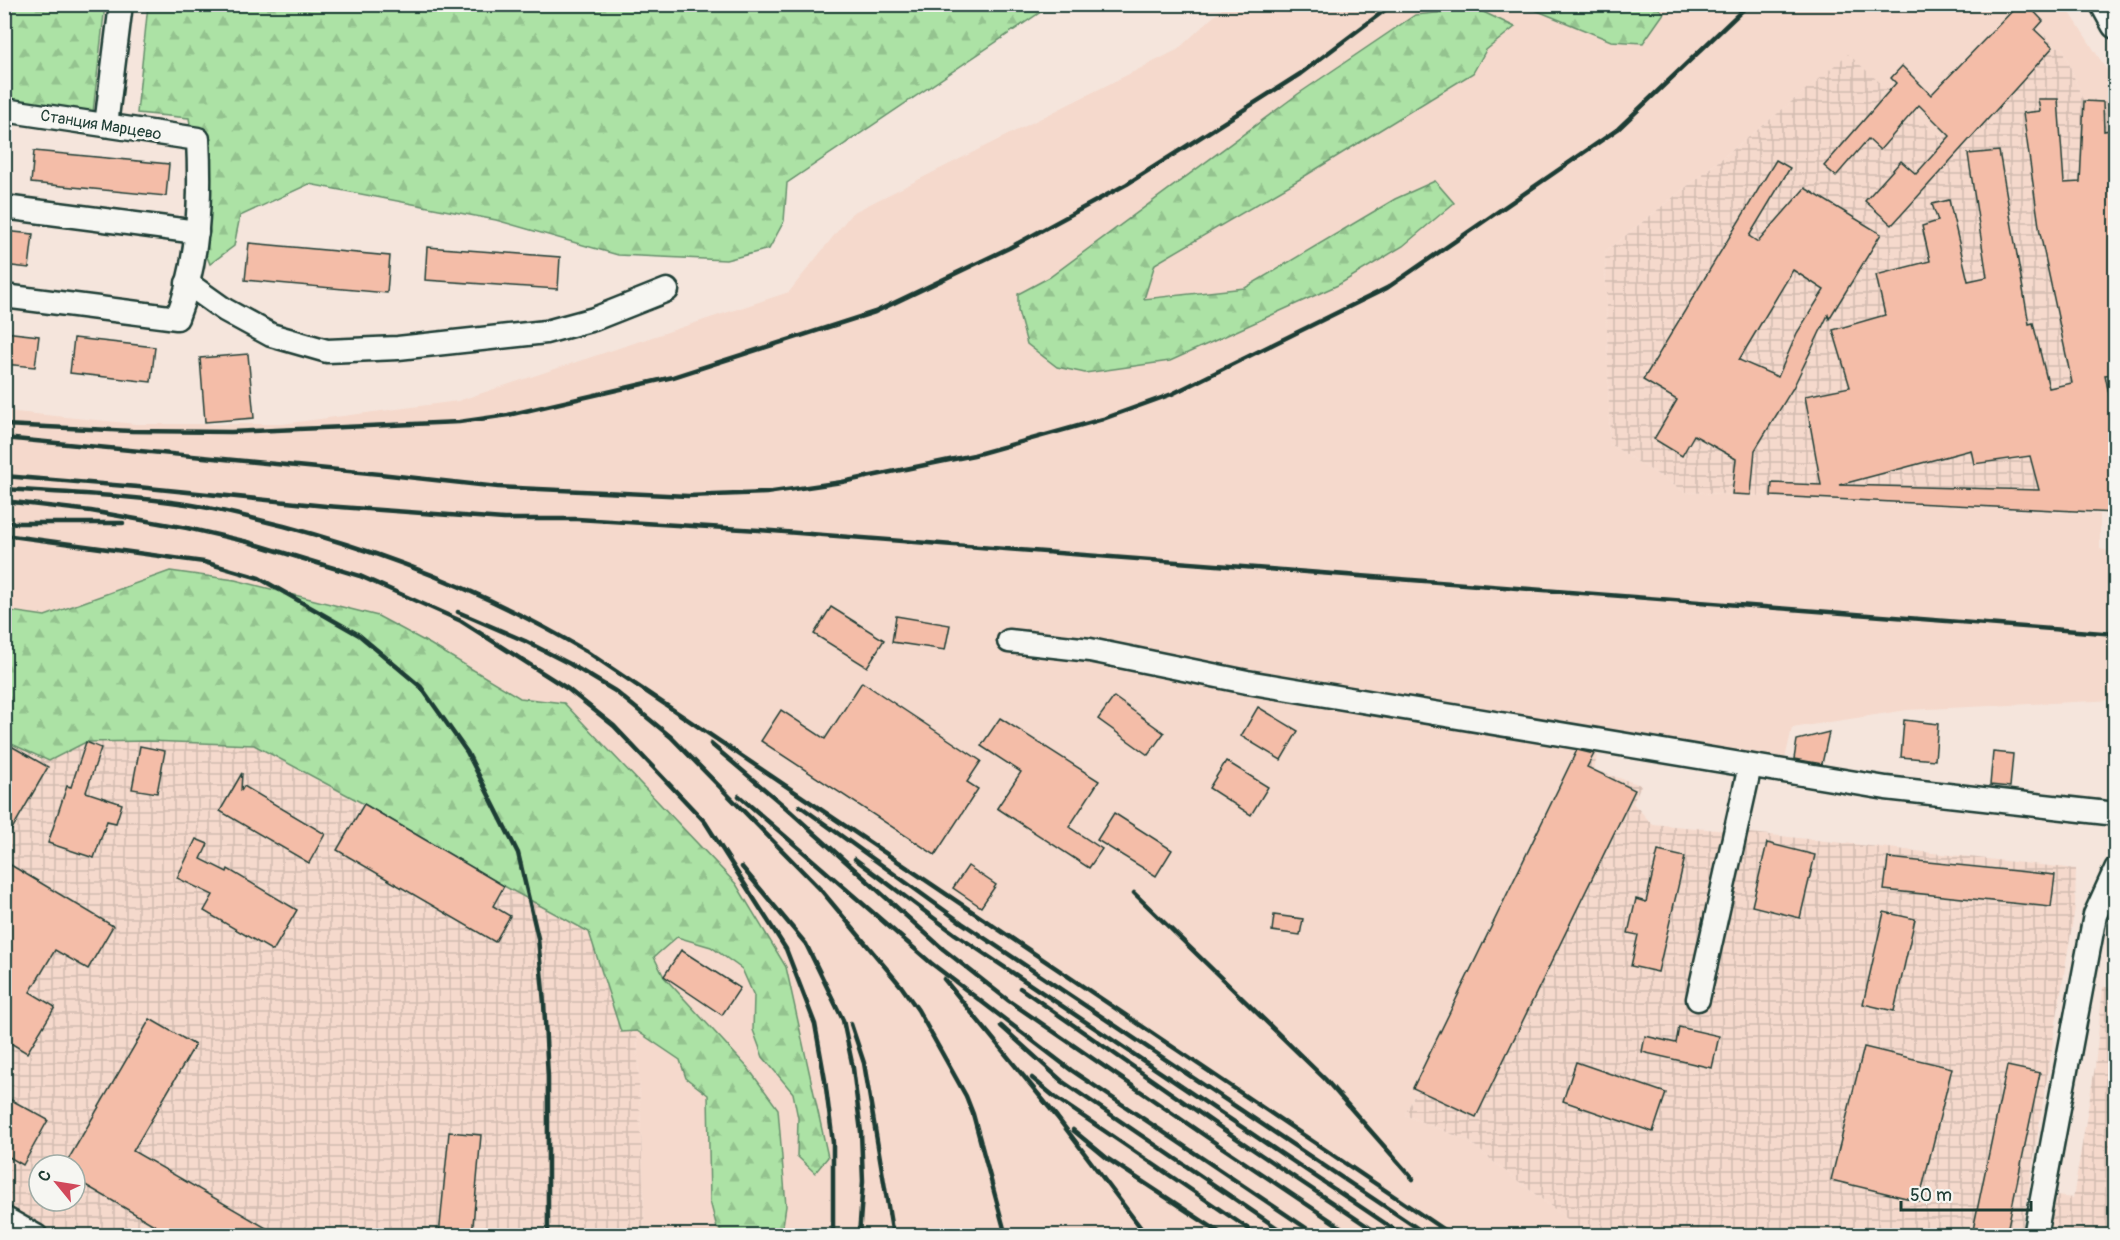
<svg xmlns="http://www.w3.org/2000/svg" width="2120" height="1240" viewBox="0 0 2120 1240" font-family="Pangolin,sans-serif">
<style>
.built{fill:#f5d9cc}
.industrial{fill:url(#industrial-grid);fill-rule:evenodd}
.forest{fill:url(#forest-firs);stroke:#66906c;stroke-width:1.5}
.building{fill:#f4bda8;stroke:#1f3d34;stroke-width:1.5;fill-rule:evenodd}
.lines{fill:none;stroke-linecap:round;stroke-linejoin:round}
.minor-casing{stroke:#1f3d34;stroke-width:27}
.major-casing{stroke:#1f3d34;stroke-width:33}
.minor{stroke:#f6f6f2;stroke-width:22}
.major{stroke:#f6f6f2;stroke-width:28}
.rail{stroke:#1f3d34;stroke-width:4.5}
.labels{text-anchor:middle;stroke-width:6;stroke-linejoin:round;paint-order:stroke}
.street-label{font-size:16px;fill:#1f3d34;stroke:#f6f6f2}
</style>
<defs>
<pattern id="industrial-grid" width="8" height="8" patternUnits="userSpaceOnUse" patternTransform="scale(1.5)"><rect width="8" height="8" fill="#f5d9cc"/><path d="M0 4h8M4 0v8" fill="none" stroke="#d2bbb0"/></pattern>
<pattern id="forest-firs" width="22" height="20" patternUnits="userSpaceOnUse" patternTransform="scale(1.5)"><rect width="22" height="20" fill="#ace2a5"/><path d="M5 1l3.5 6h-7zM16 11l3.5 6h-7z" fill="#94c38f"/></pattern>
</defs>
<rect width="100%" height="100%" fill="#f5e5dc"/>
<filter id="ink" filterUnits="userSpaceOnUse"><feTurbulence type="fractalNoise" baseFrequency=".0167" numOctaves="2"/><feDisplacementMap in="SourceGraphic" scale="12" xChannelSelector="R" yChannelSelector="G"/><feConvolveMatrix kernelMatrix="1 2 1 2 8 2 1 2 1" color-interpolation-filters="sRGB"/></filter>
<g filter="url(#ink)">
<polygon class="built" points="1226,5 2062,5 2071,14 2110,75 2115,90 2115,213 2082,98 2063,48 2055,46 2042,33 1943,139 1848,55 1765,124 1605,252 1610,444 1685,492 2100,514 2100,549 2115,553 2116,700 1907,710 1792,728 1785,759 1586,730 1405,1115 1469,1141 1495,1163 1588,1235 645,1235 637,1031 621,1032 589,932 254,745 5,736 5,411 136,424 282,424 458,401 789,292 852,213 1177,50"/>
<g class="industrial">
<polygon points="2042,32 2055,46 2063,48 2082,98 2106,101 2106,151 2116,213 2115,514 1685,492 1610,444 1605,252 1765,124 1848,54 1943,139"/>
<path d="M5,736L254,745L589,932L621,1031H637L645,1235L5,1236ZM39,1165H75V1201H39Z"/>
<polygon points="1582,739 1598,751 1594,770 1641,785 1633,803 1652,824 1771,835 2076,869 2075,908 2021,1235 1588,1235 1495,1163 1469,1141 1405,1115"/>
<polygon points="2115,948 2115,1235 2049,1235 2056,1196 2073,1198 2095,1067 2103,987 2110,987"/>
</g>
<g class="forest">
<polygon points="5,4 105,5 93,112 5,99"/>
<polygon points="148,5 1051,5 787,183 784,221 769,249 726,260 618,255 496,220 309,184 240,216 234,246 210,264 197,232 199,181 189,118 137,113"/>
<polygon points="1523,5 1655,5 1664,13 1643,43 1611,41"/>
<polygon points="1477,9 1515,27 1486,50 1473,73 1300,179 1155,264 1144,299 1245,288 1395,199 1435,181 1454,203 1403,246 1338,285 1170,361 1085,373 1057,367 1027,344 1018,311 1018,294 1050,277 1298,94 1415,15"/>
<polygon points="170,571 235,580 378,616 430,644 520,698 564,703 736,884 786,967 828,1157 815,1173 797,1156 798,1118 793,1093 763,1057 753,1030 754,996 742,969 711,947 677,937 654,957 664,977 748,1068 778,1109 786,1206 782,1232 777,1235 728,1235 717,1228 710,1201 708,1095 686,1078 680,1060 637,1031 621,1032 589,932 504,886 364,804 254,745 148,741 86,742 49,761 5,741 4,610 45,616"/>
</g>
<g class="building">
<polygon points="2019,4 2027,4 2043,21 2035,30 2053,47 1892,225 1865,201 1901,161 1916,174 1950,136 1919,105 1880,150 1868,139 1836,176 1824,166 1896,83 1891,78 1902,66 1931,95"/>
<path d="M2038,99H2058L2064,183L2080,182L2084,101L2103,102L2104,131L2115,129V374L2105,375L2115,423V513L1771,496L1772,483L1821,485L1805,396L1850,387L1833,330L1885,315L1876,275L1930,261L1922,226L1938,221L1932,204L1949,200L1968,281L1987,277L1968,154L1999,151L2029,324L2033,323L2049,388L2072,383L2040,233L2023,113L2040,111ZM1971,450L1974,464L2030,456L2039,490L1839,485Z"/>
<polygon points="34,151 169,164 166,196 31,183"/>
<path d="M1776,160L1790,168L1749,236L1758,242L1805,188L1881,234L1829,319L1828,315L1793,388L1755,450L1751,495L1732,494L1736,459L1694,435L1682,456L1654,439L1677,400L1643,380ZM1793,270L1824,290L1797,333L1778,377L1739,360Z"/>
<polygon points="4,231 33,234 29,268 4,265"/>
<polygon points="249,243 390,256 387,293 245,280"/>
<polygon points="427,247 560,257 558,289 425,280"/>
<polygon points="4,332 39,336 35,367 4,364"/>
<polygon points="74,338 155,347 151,382 70,373"/>
<polygon points="248,354 254,418 205,422 200,358"/>
<polygon points="831,607 884,640 867,667 814,634"/>
<polygon points="896,616 950,625 945,650 892,642"/>
<polygon points="862,682 981,761 967,782 978,789 935,855 761,741 781,710 825,739"/>
<polygon points="1114,697 1164,733 1148,755 1098,719"/>
<polygon points="1258,707 1298,731 1281,760 1241,736"/>
<polygon points="1000,718 1099,781 1069,827 1102,849 1089,868 997,808 1021,772 981,746"/>
<polygon points="1904,720 1938,724 1935,760 1901,757"/>
<polygon points="1829,732 1822,764 1794,759 1797,740"/>
<polygon points="4,742 48,767 4,843"/>
<polygon points="86,742 101,748 86,792 122,804 116,823 107,821 94,858 48,843 67,786 71,787"/>
<polygon points="140,746 165,751 157,793 132,789"/>
<polygon points="1577,750 1594,754 1587,767 1635,790 1476,1117 1413,1088"/>
<polygon points="1993,752 2013,754 2010,787 1990,785"/>
<polygon points="1226,761 1268,787 1251,815 1209,788"/>
<polygon points="242,773 241,791 244,786 325,834 309,863 220,811"/>
<polygon points="364,804 504,886 493,906 510,916 495,942 337,850"/>
<polygon points="1114,813 1172,850 1156,876 1097,840"/>
<polygon points="196,839 208,844 201,859 227,872 228,869 297,910 273,951 204,911 213,895 177,878"/>
<polygon points="1767,843 1815,855 1800,918 1752,906"/>
<polygon points="1658,851 1685,857 1658,972 1631,966 1638,935 1628,933 1636,899 1646,902"/>
<polygon points="1888,858 2055,875 2051,907 1884,890"/>
<polygon points="4,861 113,926 88,969 55,950 30,992 55,1007 27,1053 4,1039"/>
<polygon points="968,866 996,885 981,907 953,888"/>
<polygon points="1884,912 1915,919 1894,1011 1863,1004"/>
<polygon points="1274,915 1303,919 1300,935 1272,931"/>
<polygon points="681,950 740,988 722,1015 664,976"/>
<polygon points="150,1019 195,1045 133,1151 280,1236 173,1236 75,1179 75,1165 65,1165"/>
<polygon points="1679,1027 1719,1036 1712,1068 1642,1052 1645,1036 1676,1043"/>
<polygon points="1864,1047 1952,1068 1919,1201 1831,1180"/>
<polygon points="1576,1062 1666,1093 1653,1132 1563,1101"/>
<polygon points="2007,1066 2040,1073 2006,1236 2002,1236 1973,1230"/>
<polygon points="4,1096 48,1120 23,1165 4,1154"/>
<polygon points="449,1132 481,1135 472,1236 439,1236"/>
</g>
<g class="lines">
<g class="minor-casing">
<g id="minor">
<path d="M4,110L198,139C201,198 199,262 177,318L4,296"/>
<polyline points="106,125 121,4"/>
<polyline points="4,207 197,232"/>
<polyline points="187,283 225,310 271,335 327,351 398,348 546,332 594,319 667,290"/>
<polyline points="1009,641 1090,650 1247,682 1886,788 2116,814"/>
<polyline points="1698,999 1750,766"/>
<polyline points="4,1218 36,1236"/>
<polyline points="2035,1236 2095,915 2116,869"/>
</g>
</g>
<g class="major-casing">
<polyline id="major" points="2105,4 2116,24"/>
</g>
<use href="#minor" class="minor"/>
<use href="#major" class="major"/>
<g class="rail">
<polyline points="4,425 132,431 231,432 459,422 508,415 673,377 875,312 1009,248 1127,184 1300,74 1393,4"/>
<polyline points="4,438 380,474 498,487 688,496 766,493 842,482 974,455 1103,419 1172,394 1387,288 1618,129 1749,4"/>
<polyline points="4,476 138,487 326,506 504,519 577,519 759,530 2116,634"/>
<path d="M4,489C65,493 126,495 186,504C219,509 251,518 284,526C389,554 492,595 586,651L1453,1236"/>
<polyline points="4,501 91,511 187,528 248,542 360,576 461,621 568,689 614,726 705,822 786,949 815,1024 825,1080 833,1143 833,1236"/>
<polyline points="4,523 123,523"/>
<polyline points="4,535 204,562 259,578 359,635 421,687 467,752 518,853 538,938 544,1003 548,1077 548,1236"/>
<polyline points="458,612 525,641 570,664 615,691 671,737 821,890 901,986 918,1010 966,1096 973,1114 1006,1236"/>
<polyline points="711,744 783,805 943,949 1009,1001 1220,1146 1354,1236"/>
<polyline points="739,796 931,963 1071,1070 1318,1236"/>
<polyline points="800,806 962,923 1429,1236"/>
<polyline points="855,859 955,934 1404,1236"/>
<polyline points="742,867 806,944 843,1020 853,1068 861,1132 863,1181 859,1236"/>
<polyline points="1134,893 1325,1079 1413,1179"/>
<polyline points="944,979 1057,1117 1147,1236"/>
<polyline points="1020,988 1227,1132 1382,1236"/>
<polyline points="851,1024 864,1063 893,1236"/>
<polyline points="1001,1026 1063,1082 1289,1236"/>
<polyline points="1032,1078 1056,1098 1259,1236"/>
<polyline points="1073,1130 1108,1159 1225,1236"/>
</g>
</g>
</g>
<g class="labels">
<g class="street-label">
<text transform="translate(101 124) rotate(9)" y="6">Станция Марцево</text>
</g>
</g>
<rect width="2120" height="1240" fill="none" stroke="#f6f6f2" stroke-width="24"/>
<rect x="12" y="12" width="2096" height="1216" fill="none" stroke="#1f3d34" stroke-width="2" filter="url(#ink)"/>
<g transform="translate(57 1183) rotate(300)"><circle r="28" fill="#f6f6f2" stroke="#a0aca6" stroke-width="1.5"/>
<path d="M0-4.5L10 22L0 15L-10 22Z" fill="#d1495b"/>
<text y="-9" font-size="16" font-weight="bold" text-anchor="middle" fill="#1f3d34">С</text>
</g>
<path d="M1901 1201v9h130v-9" fill="none" stroke="#1f3d34" stroke-width="3"/>
<text x="1910" y="1201" font-size="18" fill="#1f3d34" stroke="#f6f6f2" stroke-width="4.5" paint-order="stroke">50 m</text>
</svg>
